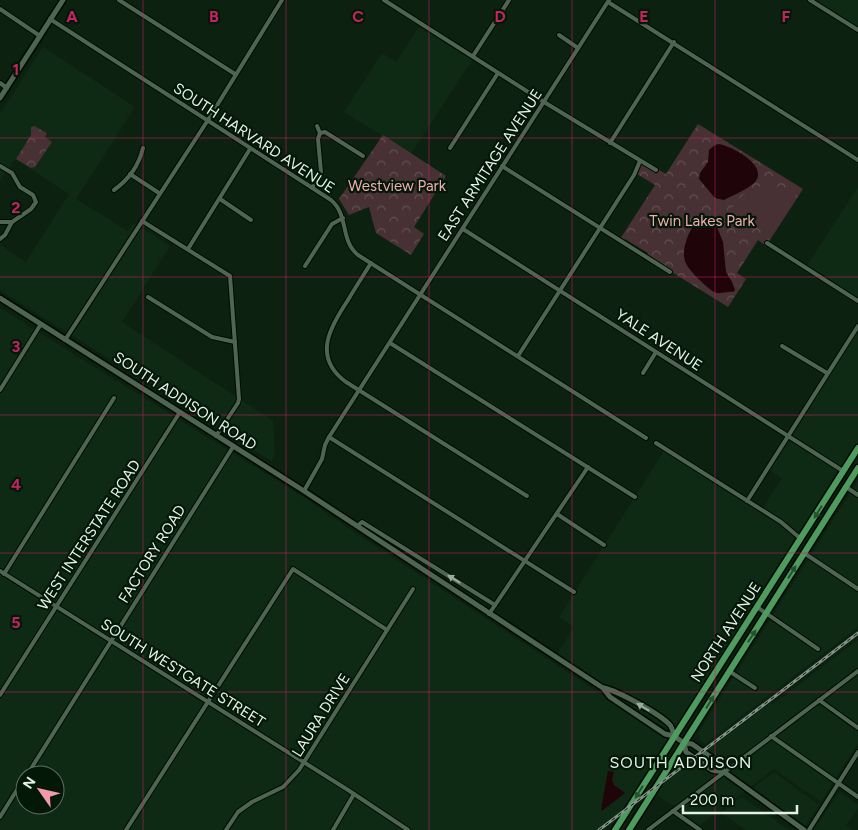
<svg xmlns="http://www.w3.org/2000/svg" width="858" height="830" viewBox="0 0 858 830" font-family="Figtree,sans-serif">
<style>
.built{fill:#0f2a14;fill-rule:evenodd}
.park{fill:url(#park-crowns)}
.pitch{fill:#473134}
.water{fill:#1f040a}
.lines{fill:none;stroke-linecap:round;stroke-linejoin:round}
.minor-casing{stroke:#000b01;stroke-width:6}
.tertiary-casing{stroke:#000b01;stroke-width:8}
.primary-casing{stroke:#000b01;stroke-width:9}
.minor{stroke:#4e6551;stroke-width:4}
.tertiary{stroke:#4e6551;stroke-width:5}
.primary{stroke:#4e9b5f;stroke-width:6}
.rail-casing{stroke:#849487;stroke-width:3}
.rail{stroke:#041808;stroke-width:1;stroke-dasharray:4;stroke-linecap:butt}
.oneway{fill:#25532f}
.oneway2{fill:#9aac9c}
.grid{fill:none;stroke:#c42362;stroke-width:1;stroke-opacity:0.55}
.labels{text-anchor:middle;stroke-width:4.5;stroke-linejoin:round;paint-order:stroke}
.street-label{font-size:15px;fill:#e5f2e7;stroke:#041808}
.park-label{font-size:15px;fill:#efacb5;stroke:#041808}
.neighbourhood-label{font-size:16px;letter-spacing:1px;fill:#e5f2e7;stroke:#041808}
.grid-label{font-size:16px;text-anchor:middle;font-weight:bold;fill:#c42362;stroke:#041808;stroke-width:4.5;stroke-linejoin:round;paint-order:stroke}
</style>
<defs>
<pattern id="park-crowns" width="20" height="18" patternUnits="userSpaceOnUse" patternTransform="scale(1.25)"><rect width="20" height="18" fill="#473134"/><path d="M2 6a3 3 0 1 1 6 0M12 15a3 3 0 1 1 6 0" fill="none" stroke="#614f51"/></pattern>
</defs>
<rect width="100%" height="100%" fill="#0d2111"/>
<g class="built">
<polygon points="813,0 858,0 858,29"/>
<polygon points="419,27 472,60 411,154 344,112 382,53 396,62"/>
<polygon points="43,47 135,107 76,199 128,231 133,223 170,246 122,322 273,421 275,455 271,461 0,290 0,245 26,262 69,194 15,159 0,181 0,114"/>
<polygon points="858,187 858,300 806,267"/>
<path d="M0,308L305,498L351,530L671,740L629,807L598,830H0ZM25,775H55V805H25Z"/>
<polygon points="858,328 858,444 842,469 790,436"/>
<polygon points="789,437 842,471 801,537 762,509 782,478 768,469"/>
<polygon points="664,451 779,524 798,539 673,733 556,656 574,627 559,617"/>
<polygon points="858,481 858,627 705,744 700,740 698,733"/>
<polygon points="858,640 858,743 821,802 774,769 749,788 701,755 771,703 773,704"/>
<polygon points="699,756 723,772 676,807 653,793 656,788"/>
<polygon points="774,772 819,805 805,827 750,790"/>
<polygon points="724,773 747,790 700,825 679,810"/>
<polygon points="840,792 858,805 858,808 846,825 853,830 816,830 814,829"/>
<polygon points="742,797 785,827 790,830 746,830 721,813"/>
</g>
<g class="park">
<polygon points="698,124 803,189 766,246 758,240 737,273 746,279 728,307 646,256 648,253 625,239 623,241 620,239 655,185 637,174 643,160 666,174"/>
<polygon points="34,126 47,133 45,137 52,142 35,167 31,168 16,159 31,135 31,127"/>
<polygon points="383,135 446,176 414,227 424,234 411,255 376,233 369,207 349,215 339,199"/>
</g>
<polygon class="pitch" points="761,186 779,187 796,195 775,230 771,232 731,209 742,196"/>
<g class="water">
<path d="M719,144C731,146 769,165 755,182C750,188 732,196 724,200L715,198L699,179L700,173L708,162L709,150L715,145Z"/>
<path d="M710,221L715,222L723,242L726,272L732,282L735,290L733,292C726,291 720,295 714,292C707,288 687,269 685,261C683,255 684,248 686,242C691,226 694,224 710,221Z"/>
<polygon points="608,771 614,772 612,779 614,785 625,793 602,811 601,809"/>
</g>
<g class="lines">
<g class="minor-casing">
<g id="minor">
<polyline points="119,0 235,74"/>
<polyline points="384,0 544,102 656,170"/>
<polyline points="810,0 858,30"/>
<polyline points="608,2 858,160"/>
<polyline points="0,9 40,36"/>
<path d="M50,19L331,200C349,215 340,241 358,255L646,438"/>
<polyline points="559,35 578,48"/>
<polyline points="473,56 509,0"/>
<polyline points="0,83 7,88"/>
<polyline points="317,126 320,133"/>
<polyline points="320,133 325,132 363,156"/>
<polyline points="610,143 674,42"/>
<polyline points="450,148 498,73"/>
<polyline points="0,166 12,173 20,187 33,195 36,202 31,209 12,222"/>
<polyline points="502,166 670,272"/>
<polyline points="130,174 159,193"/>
<polyline points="312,188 321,172 318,139 320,133"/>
<path d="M114,190C128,180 139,165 143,148"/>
<polyline points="220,199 251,220"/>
<polyline points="142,221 230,276 239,399 238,403 216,436"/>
<polyline points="0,222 12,222 5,235 0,239"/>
<polyline points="463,229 843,471"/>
<polyline points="767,243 858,301"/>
<polyline points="188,249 250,149"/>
<path d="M371,263C363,276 355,288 348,300C330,327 312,357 346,382L527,496"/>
<polyline points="305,266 332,224 343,218"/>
<polyline points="148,297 212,337 235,342"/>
<polyline points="65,340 208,120 282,0"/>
<polyline points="390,343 635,497"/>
<polyline points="782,346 827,373"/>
<polyline points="518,356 634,175 640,161"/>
<polyline points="643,373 656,352"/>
<polyline points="0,390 41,324"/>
<polyline points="329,437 574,592"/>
<polyline points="656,443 781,522 801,539"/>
<polyline points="846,487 858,495"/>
<polyline points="304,491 322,459 325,445 329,437 609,0"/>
<polyline points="747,501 858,326"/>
<polyline points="557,514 604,545"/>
<polyline points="357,526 362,522 495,605"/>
<polyline points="804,553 858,589"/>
<polyline points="0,571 348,790 408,830"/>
<polyline points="4,574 114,398"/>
<polyline points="757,607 818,649"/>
<polyline points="489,614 588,467"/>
<polyline points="729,671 755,688"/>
<polyline points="0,695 180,412"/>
<polyline points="819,700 858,728"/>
<polyline points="771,736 858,797"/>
<polyline points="27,775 233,447"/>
<polyline points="673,811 700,830"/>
<polyline points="0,817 25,777"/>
<polyline points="126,830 293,569 387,630"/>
<polyline points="226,830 238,812 252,802 283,787 299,770 413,589"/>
<polyline points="333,830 354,794"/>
<polyline points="648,830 858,671"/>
<polyline points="809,830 858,752"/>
</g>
</g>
<g class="tertiary-casing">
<g id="tertiary">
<polyline points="0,98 63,0"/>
<polyline points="0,298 304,491 603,688 610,697 665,734 674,736 684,743 692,744 718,762 724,772 804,830"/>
<path d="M604,688C618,691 660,714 670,725C672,727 673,732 674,736"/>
<polyline points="684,743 686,752 712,770 724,772"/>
</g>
</g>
<g class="primary-casing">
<g id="primary">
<polyline points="615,830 858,448"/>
<polyline points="629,830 858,468"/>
</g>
</g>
<use href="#minor" class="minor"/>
<use href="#tertiary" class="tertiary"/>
<use href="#primary" class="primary"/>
<g class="rail-casing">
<polyline id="rail" points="599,830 858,633"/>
</g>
<use href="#rail" class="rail"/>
</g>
<defs><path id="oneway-solid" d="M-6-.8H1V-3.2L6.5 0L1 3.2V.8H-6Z" transform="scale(1.25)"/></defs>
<g class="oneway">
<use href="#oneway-solid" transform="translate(818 512) rotate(122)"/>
<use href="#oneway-solid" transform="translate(792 572) rotate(-58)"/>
<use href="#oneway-solid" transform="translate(752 636) rotate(-57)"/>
<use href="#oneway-solid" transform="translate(710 702) rotate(-58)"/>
<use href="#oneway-solid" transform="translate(639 792) rotate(122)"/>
</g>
<g class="oneway2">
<use href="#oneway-solid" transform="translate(454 579) rotate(-148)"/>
<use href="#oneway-solid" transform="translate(643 707) rotate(-149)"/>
</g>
<path class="grid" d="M143,0V830M286,0V830M429,0V830M572,0V830M715,0V830M0,138H858M0,277H858M0,415H858M0,553H858M0,692H858"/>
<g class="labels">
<g class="street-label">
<text transform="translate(254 138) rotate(33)" y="5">SOUTH HARVARD AVENUE</text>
<text transform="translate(490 165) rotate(-57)" y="5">EAST ARMITAGE AVENUE</text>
<text transform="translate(659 340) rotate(33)" y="5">YALE AVENUE</text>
<text transform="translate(185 401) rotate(33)" y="5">SOUTH ADDISON ROAD</text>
<text transform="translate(89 535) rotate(-57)" y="5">WEST INTERSTATE ROAD</text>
<text transform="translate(152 554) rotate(-58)" y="5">FACTORY ROAD</text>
<text transform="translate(726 632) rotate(-57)" y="5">NORTH AVENUE</text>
<text transform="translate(183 673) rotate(32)" y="5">SOUTH WESTGATE STREET</text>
<text transform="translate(321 715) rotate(-58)" y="5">LAURA DRIVE</text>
</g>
<g class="park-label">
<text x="397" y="191">Westview Park</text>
<text x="702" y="226">Twin Lakes Park</text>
</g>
<g class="neighbourhood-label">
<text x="681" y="768">SOUTH ADDISON</text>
</g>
</g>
<g class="grid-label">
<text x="72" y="22">A</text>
<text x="214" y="22">B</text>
<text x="358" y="22">C</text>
<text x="500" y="22">D</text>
<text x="644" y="22">E</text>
<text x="786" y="22">F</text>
<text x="16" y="75">1</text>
<text x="16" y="213">2</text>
<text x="16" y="352">3</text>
<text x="16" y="490">4</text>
<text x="16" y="628">5</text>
</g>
<g transform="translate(40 790) rotate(304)"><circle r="24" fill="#041808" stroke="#5e6f61"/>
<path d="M0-4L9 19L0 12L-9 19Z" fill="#f39aa8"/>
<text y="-8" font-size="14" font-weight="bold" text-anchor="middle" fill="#e5f2e7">N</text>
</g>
<path d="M683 805v8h114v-8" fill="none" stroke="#e5f2e7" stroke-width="2.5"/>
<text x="690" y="805" font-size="15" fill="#e5f2e7" stroke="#041808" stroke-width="4" paint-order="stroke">200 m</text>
</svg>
